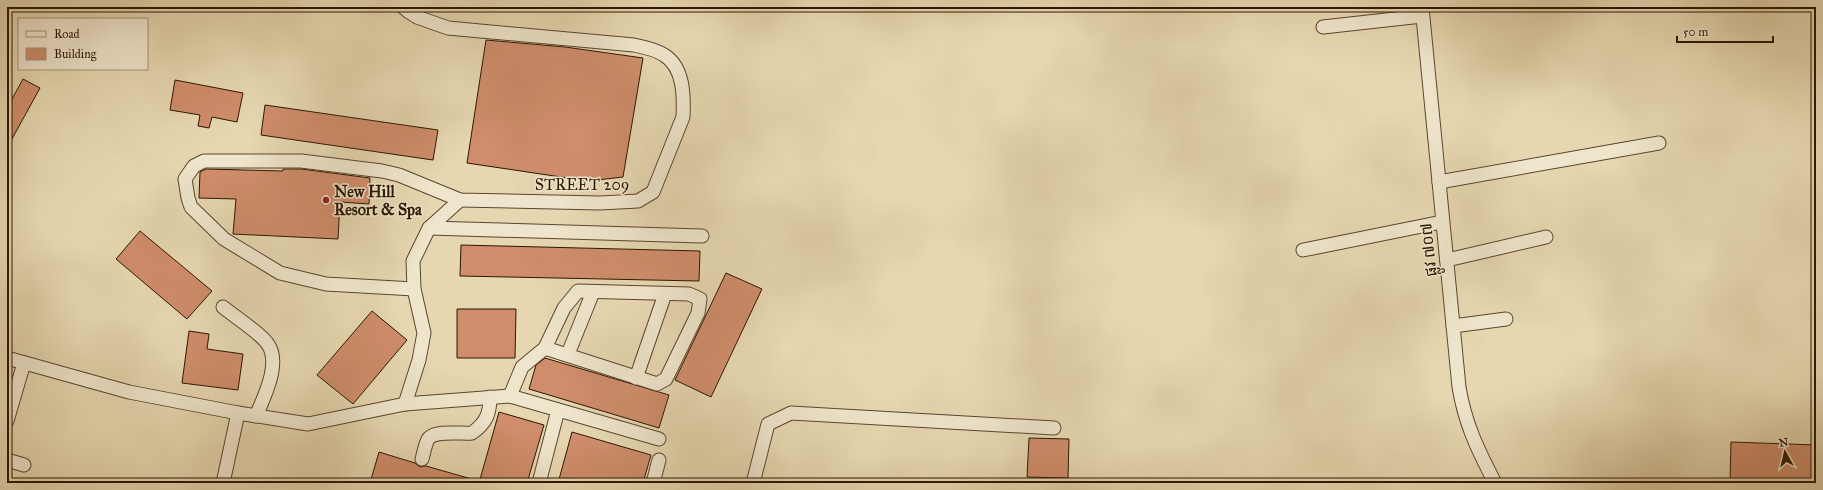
<svg xmlns="http://www.w3.org/2000/svg" width="1823" height="490" viewBox="0 0 1823 490" font-family="'IM FELL Great Primer','Noto Sans Khmer',serif">
<style>
.building{fill:#cf8d6b;stroke:#2c1602}
.lines{fill:none;stroke-linecap:round;stroke-linejoin:round}
.minor-casing{stroke:#5a462e;stroke-width:15}
.minor{stroke:#efe5cc;stroke-width:13}
.poi-dot{fill:#8f2418;stroke:#efe5cc;stroke-width:1.5}
.labels{text-anchor:middle;stroke-width:3;stroke-linejoin:round;paint-order:stroke}
.street-label{font-size:16px;fill:#2c1602;stroke:#efe5cc}
.poi-label{font-size:16px;font-weight:bold;fill:#2c1602;stroke:#efe5cc;text-anchor:start}
</style>
<rect width="100%" height="100%" fill="#e6d7b0"/>
<filter id="stains"><feTurbulence type="fractalNoise" baseFrequency=".005" numOctaves="4"/><feColorMatrix values="0 0 0 0 .2 0 0 0 0 .09 0 0 0 0 .02 0 0 0 .5 -.17"/></filter>
<radialGradient id="worn" r=".72"><stop offset=".6" stop-color="#630" stop-opacity="0"/><stop offset="1" stop-color="#630" stop-opacity=".3"/></radialGradient>
<g class="building">
<polygon points="486,40 565,47 643,58 623,177 588,181 467,163"/>
<polygon points="23,79 40,88 7,148 7,108"/>
<polygon points="175,80 243,93 237,122 212,117 209,128 198,126 200,115 170,110"/>
<polygon points="265,105 438,130 433,160 261,135"/>
<polygon points="206,169 283,171 283,169 301,169 370,178 369,204 340,202 338,239 233,234 236,199 199,198 200,172"/>
<polygon points="140,231 212,291 187,319 116,259"/>
<polygon points="461,245 700,251 699,281 460,276"/>
<polygon points="726,273 762,289 711,397 675,380"/>
<polygon points="457,309 516,309 515,358 457,358"/>
<polygon points="372,311 407,340 353,404 317,375"/>
<polygon points="189,331 209,334 207,349 243,354 238,390 182,383"/>
<polygon points="545,358 669,395 659,428 529,389 536,365"/>
<polygon points="499,412 544,425 527,483 479,483"/>
<polygon points="572,432 651,455 643,483 558,483"/>
<polygon points="1029,438 1069,439 1068,478 1027,477"/>
<polygon points="1731,442 1816,445 1816,483 1730,483"/>
<polygon points="379,452 415,463 420,467 426,466 475,480 475,483 370,483"/>
</g>
<g class="lines">
<g class="minor-casing">
<g id="minor">
<path d="M403,7L409,12L417,17L448,28L634,45C644,47 655,49 664,55C684,67 684,96 683,117L653,192L638,201L600,203L460,200L399,175L382,171L301,161H204L194,166L185,179L188,198L191,207L224,239L280,273L326,284L414,289"/>
<path d="M1422,7L1459,387C1465,424 1478,450 1495,483"/>
<polyline points="1323,27 1422,16"/>
<polyline points="1439,182 1659,143"/>
<polyline points="429,228 702,236"/>
<polyline points="1303,250 1442,222"/>
<polyline points="1447,260 1546,237"/>
<path d="M223,307C234,316 260,333 267,343C282,362 264,397 256,416"/>
<polyline points="1453,326 1506,319"/>
<polyline points="568,354 593,292"/>
<polyline points="7,358 129,392 238,413 308,424 405,404 510,396 659,439"/>
<polyline points="636,378 665,294"/>
<polyline points="510,396 522,367 545,348 564,308 578,291 689,294 700,299 698,313 666,379 657,384 545,348"/>
<polyline points="405,404 419,360 424,333 414,289 413,261 429,228 460,200"/>
<polyline points="7,421 24,363"/>
<path d="M422,459C424,453 425,443 429,438C436,430 462,434 472,433C486,423 490,414 490,397"/>
<polyline points="7,460 24,465"/>
<polyline points="223,483 238,413"/>
<polyline points="539,483 558,410"/>
<polyline points="653,483 659,460"/>
<polyline points="753,483 768,424 791,413 1054,428"/>
</g>
</g>
<use href="#minor" class="minor"/>
</g>
<circle class="poi-dot" cx="326" cy="200" r="4"/>
<g class="labels">
<g class="street-label">
<text x="582" y="190">STREET 209</text>
<text transform="translate(1428 250) rotate(-96)" y="6">ផ្លូវ ៧០៧</text>
</g>
<g class="poi-label">
<text x="334" y="197">New Hill<tspan x="334" dy="18">Resort &amp; Spa</tspan></text>
</g>
</g>
<rect width="1823" height="490" fill="none" stroke="#e6d7b0" stroke-width="24"/>
<rect x="8" y="8" width="1807" height="474" fill="none" stroke="#2c1602" stroke-width="2"/>
<rect x="12" y="12" width="1799" height="466" fill="none" stroke="#2c1602"/>
<rect x="18" y="18" width="130" height="52" fill="#efe5cc" stroke="#a1927b"/>
<rect x="26" y="31" width="20" height="6" fill="#efe5cc" stroke="#a1927b"/>
<text x="54" y="38" font-size="12" fill="#2c1602">Road</text>
<rect x="26" y="48" width="20" height="12" fill="#cf8d6b" stroke="#a1927b"/>
<text x="54" y="58" font-size="12" fill="#2c1602">Building</text>
<g transform="translate(1785 452) rotate(352)" stroke="#efe5cc" stroke-width="3" paint-order="stroke">
<path d="M0-3L7 15L0 10L-7 15Z" fill="#2c1602"/>
<text y="-6" font-size="11" font-weight="bold" text-anchor="middle" fill="#2c1602">N</text>
</g>
<path d="M1677 36v6h96v-6" fill="none" stroke="#2c1602" stroke-width="2"/>
<text x="1683" y="36" font-size="12" fill="#2c1602" stroke="#efe5cc" stroke-width="3" paint-order="stroke">50 m</text>
<rect width="100%" height="100%" filter="url(#stains)"/>
<rect width="100%" height="100%" fill="url(#worn)"/>
</svg>
